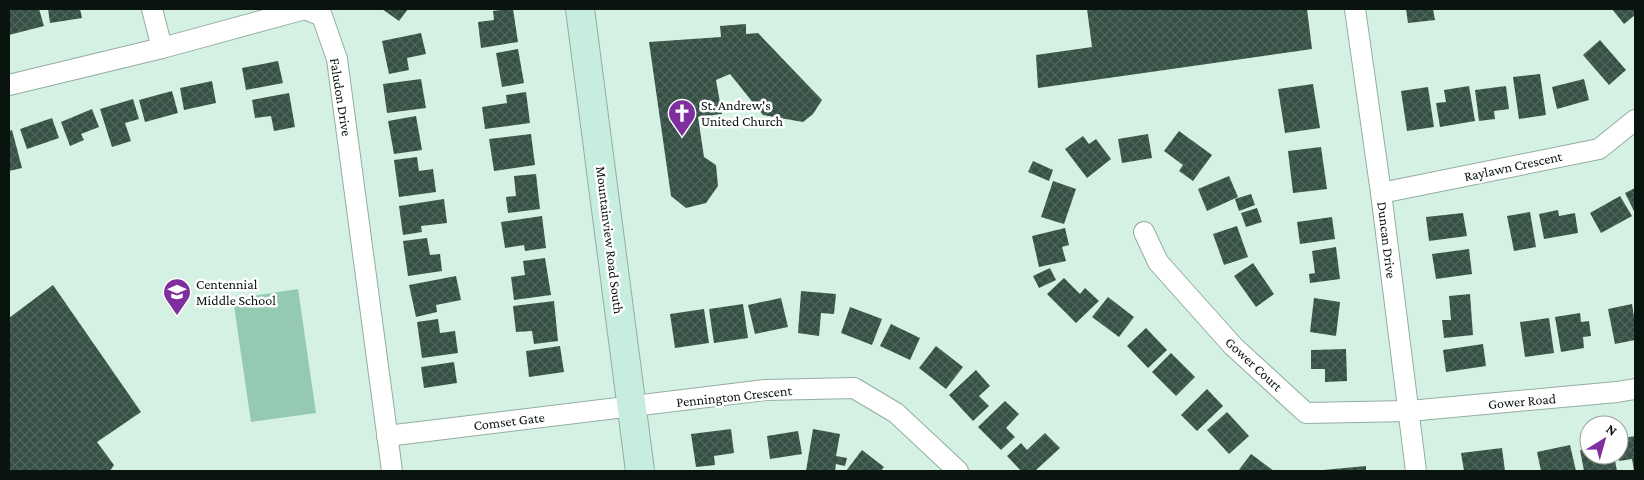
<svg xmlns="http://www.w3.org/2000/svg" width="1644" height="480" viewBox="0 0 1644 480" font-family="'Crimson Pro',serif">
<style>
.green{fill:#95cab2}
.building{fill:url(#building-cross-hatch)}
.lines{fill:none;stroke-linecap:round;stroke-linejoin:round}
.street-casing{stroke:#93aea1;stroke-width:22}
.secondary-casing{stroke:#93aea1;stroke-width:30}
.street{stroke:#fff;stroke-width:20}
.secondary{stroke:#c7ede0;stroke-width:28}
.labels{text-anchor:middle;stroke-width:5;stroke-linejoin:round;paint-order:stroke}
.street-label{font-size:14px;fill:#0a140f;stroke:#fff}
.poi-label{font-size:14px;fill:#0a140f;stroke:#fff;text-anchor:start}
</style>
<defs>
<pattern id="building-cross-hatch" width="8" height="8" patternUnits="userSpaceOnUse" patternTransform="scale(1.25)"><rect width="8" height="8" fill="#375045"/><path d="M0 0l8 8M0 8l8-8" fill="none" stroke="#50655c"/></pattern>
</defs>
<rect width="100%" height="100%" fill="#d4f1e3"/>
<polygon class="green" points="298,289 316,413 251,422 233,299"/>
<g class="building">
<polygon points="9,9 39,9 44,26 9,35"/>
<polygon points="48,9 80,9 82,18 50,23"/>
<polygon points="382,9 408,9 399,21"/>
<polygon points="507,9 513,9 518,42 481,48 478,22 494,20 493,11"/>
<polygon points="1087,9 1307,9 1312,49 1038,88 1036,55 1092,47"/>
<polygon points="1406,9 1433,9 1435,20 1408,23"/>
<polygon points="1612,9 1635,9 1635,15 1624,24"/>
<polygon points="746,24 746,34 758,33 822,100 813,114 803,122 763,115 730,74 716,80 722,114 698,117 704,157 716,165 718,186 706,203 686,208 671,196 649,42 721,37 720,26"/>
<polygon points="421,33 426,54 407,58 409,70 389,74 382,41"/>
<polygon points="1600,40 1626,70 1609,85 1583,55"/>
<polygon points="518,49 524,83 502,87 496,53"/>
<polygon points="278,61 283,83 246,90 242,68"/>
<polygon points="1540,74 1546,115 1519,119 1513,77"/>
<polygon points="421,79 426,108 387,113 383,84"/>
<polygon points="1584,79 1589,100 1557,109 1552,87"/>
<polygon points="212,81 216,103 184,110 180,88"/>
<polygon points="1313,84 1320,128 1285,133 1278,89"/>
<polygon points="1469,86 1475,121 1440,127 1436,103 1446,102 1444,90"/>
<polygon points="1506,86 1509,109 1494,111 1495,119 1479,121 1475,90"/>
<polygon points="1428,87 1434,127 1407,131 1401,91"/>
<polygon points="172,91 178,113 145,122 139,100"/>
<polygon points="526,92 530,123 485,129 482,107 507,103 506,95"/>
<polygon points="289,93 295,127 274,131 271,116 255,118 252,100"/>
<polygon points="133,99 139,119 125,123 131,141 112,147 100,109"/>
<polygon points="92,109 99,127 81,134 84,140 70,146 61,122"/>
<polygon points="416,116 422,150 394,154 388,121"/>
<polygon points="52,118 59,138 27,149 20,129"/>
<polygon points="12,130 22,168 9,171 9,131"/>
<polygon points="1179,131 1212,155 1193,181 1179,171 1183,165 1164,151"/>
<polygon points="531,134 535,165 494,171 489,139"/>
<polygon points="1148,134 1152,158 1122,163 1118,139"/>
<polygon points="1083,136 1089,144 1096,139 1111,159 1087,178 1065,149"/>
<polygon points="1321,147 1327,189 1293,193 1288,151"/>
<polygon points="417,157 419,171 433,169 436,192 399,197 394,160"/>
<polygon points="1033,161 1053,170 1049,181 1028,172"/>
<polygon points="536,174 540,209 508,213 506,197 516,196 514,176"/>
<polygon points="1229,176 1238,197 1207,211 1198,189"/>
<polygon points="1053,181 1076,189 1064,224 1041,217"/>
<polygon points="1635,188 1635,213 1625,193"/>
<polygon points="1251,194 1255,205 1239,211 1235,199"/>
<polygon points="1620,196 1632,216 1601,233 1590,213"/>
<polygon points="444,199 447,223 421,226 422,232 403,235 399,206"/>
<polygon points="1257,208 1262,222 1246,227 1241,213"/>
<polygon points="1558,210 1559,216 1575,213 1578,233 1544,239 1539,214"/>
<polygon points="1530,212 1536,247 1514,251 1507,216"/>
<polygon points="1463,213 1467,236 1429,241 1426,217"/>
<polygon points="542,216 546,248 525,251 524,245 505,248 501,222"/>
<polygon points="1332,217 1335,239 1300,244 1297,222"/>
<polygon points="1237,226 1248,257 1224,265 1213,234"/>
<polygon points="1065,228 1069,245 1062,247 1066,261 1039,267 1032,236"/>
<polygon points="427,238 430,255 440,254 442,271 408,276 403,241"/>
<polygon points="1336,247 1340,279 1310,283 1309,274 1315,273 1312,251"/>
<polygon points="1469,249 1472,274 1436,279 1432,254"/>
<polygon points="545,258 551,295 514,300 511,277 525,275 523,261"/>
<polygon points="1253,263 1274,294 1256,307 1234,276"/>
<polygon points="1050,268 1056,280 1039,288 1033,276"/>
<polygon points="456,276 461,300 436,305 437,312 416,317 409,285"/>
<polygon points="1064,278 1080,294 1085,288 1099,301 1076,323 1047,294"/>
<polygon points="53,285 141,412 97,442 114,465 110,471 9,471 9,318"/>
<polygon points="801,291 836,294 834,314 821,313 819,336 798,333"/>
<polygon points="1470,294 1473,335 1444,338 1442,320 1451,320 1449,296"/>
<polygon points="1108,297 1134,317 1119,337 1092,317"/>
<polygon points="781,298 788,327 755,334 748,305"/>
<polygon points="1314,298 1340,302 1336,336 1310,332"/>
<polygon points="554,301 558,341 534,344 532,331 516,332 513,306"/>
<polygon points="743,304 748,338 714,343 709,309"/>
<polygon points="1632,304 1635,323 1635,340 1615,344 1608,309"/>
<polygon points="850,307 882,319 872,345 841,333"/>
<polygon points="704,309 709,343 675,348 670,314"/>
<polygon points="1580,313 1581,322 1589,321 1591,336 1583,337 1584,348 1561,352 1555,317"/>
<polygon points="1549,318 1554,353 1525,357 1520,322"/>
<polygon points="438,319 440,333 455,331 458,353 422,358 417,322"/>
<polygon points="891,324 920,338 910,360 880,346"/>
<polygon points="1146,328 1167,350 1148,368 1127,346"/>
<polygon points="1483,344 1486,366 1446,372 1443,350"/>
<polygon points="560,346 564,372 529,377 526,351"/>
<polygon points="936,346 963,367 946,389 919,368"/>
<polygon points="1346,349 1347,381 1325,382 1325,369 1311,369 1311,350"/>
<polygon points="1171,353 1195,377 1176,396 1152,372"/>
<polygon points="454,362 457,383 424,388 421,367"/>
<polygon points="976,370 990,386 979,396 989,406 973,421 949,395"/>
<polygon points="1207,389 1223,406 1197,431 1181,415"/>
<polygon points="1005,401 1019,414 1006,428 1015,437 1001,450 978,427"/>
<polygon points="1227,412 1249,436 1229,454 1207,430"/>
<polygon points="731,429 734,453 714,456 715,465 696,467 691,434"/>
<polygon points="813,429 840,434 836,456 847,458 845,466 836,464 835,471 806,471"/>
<polygon points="798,431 802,454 770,459 767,436"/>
<polygon points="1045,433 1060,448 1035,471 1021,471 1007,456 1021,443 1027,450"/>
<polygon points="1635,436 1635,471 1634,471 1632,459 1619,461 1618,455 1619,439"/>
<polygon points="1570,445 1576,471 1541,471 1537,452"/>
<polygon points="1502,448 1505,471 1464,471 1461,453"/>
<polygon points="1589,449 1589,455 1614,455 1617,471 1584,471 1580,450"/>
<polygon points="862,450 884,467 881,471 846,471"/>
<polygon points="1251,454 1274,471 1238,471"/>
<polygon points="1366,466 1366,471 1323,471 1323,470"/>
</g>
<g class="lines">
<g class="street-casing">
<g id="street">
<polyline points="152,9 162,48"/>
<polyline points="1355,9 1381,193 1416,471"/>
<polyline points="9,85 162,48 305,9 322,16 337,59 392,471"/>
<polyline points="1381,193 1599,149 1635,120"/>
<polyline points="1144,232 1158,262 1233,346 1306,413 1409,411 1617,392 1635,389"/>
<polyline points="387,436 765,390 854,388 896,413 958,471"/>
</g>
</g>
<g class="secondary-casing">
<polyline id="secondary" points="580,9 640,471"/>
</g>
<use href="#street" class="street"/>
<use href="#secondary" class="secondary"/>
</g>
<defs>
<g id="church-pin" transform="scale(1.4375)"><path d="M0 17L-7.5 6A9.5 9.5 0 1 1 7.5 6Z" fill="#7f2e9e" stroke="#fff"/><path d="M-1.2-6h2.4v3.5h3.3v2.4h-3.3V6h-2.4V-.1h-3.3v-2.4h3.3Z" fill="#fff"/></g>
<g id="school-pin" transform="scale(1.4375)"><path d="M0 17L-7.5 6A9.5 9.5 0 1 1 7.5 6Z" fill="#7f2e9e" stroke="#fff"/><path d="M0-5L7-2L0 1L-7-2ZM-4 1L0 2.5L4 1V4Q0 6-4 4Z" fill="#fff"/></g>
</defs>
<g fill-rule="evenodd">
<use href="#church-pin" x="682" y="113"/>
<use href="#school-pin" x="177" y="292"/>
</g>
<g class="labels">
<g class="street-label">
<text transform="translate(341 97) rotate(81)" y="5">Faludon Drive</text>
<text transform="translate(1513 166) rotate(-12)" y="5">Raylawn Crescent</text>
<text transform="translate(610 240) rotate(83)" y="5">Mountainview Road South</text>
<text transform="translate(1387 240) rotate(83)" y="5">Duncan Drive</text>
<text transform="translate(1254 364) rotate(43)" y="5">Gower Court</text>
<text transform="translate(734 396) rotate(-6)" y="5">Pennington Crescent</text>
<text transform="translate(1522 401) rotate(-5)" y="5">Gower Road</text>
<text transform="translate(509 421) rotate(-7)" y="5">Comset Gate</text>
</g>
<g class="poi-label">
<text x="701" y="110">St. Andrew's<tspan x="701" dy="16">United Church</tspan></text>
<text x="196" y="289">Centennial<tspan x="196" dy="16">Middle School</tspan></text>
</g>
</g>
<rect width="1644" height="480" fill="none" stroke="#0a140f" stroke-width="20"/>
<g transform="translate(1604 440) rotate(37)"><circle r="24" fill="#ffffff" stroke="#9da19f"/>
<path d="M0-4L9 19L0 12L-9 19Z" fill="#7f2e9e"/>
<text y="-8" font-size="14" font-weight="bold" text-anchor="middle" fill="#0a140f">N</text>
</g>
</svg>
